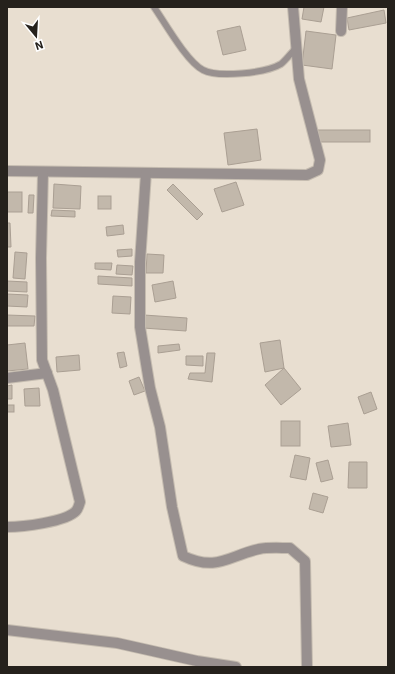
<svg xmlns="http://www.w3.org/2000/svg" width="395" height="674" viewBox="0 0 395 674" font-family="'IBM Plex Sans',sans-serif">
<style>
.building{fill:#c2b8ab;stroke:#aa9f93}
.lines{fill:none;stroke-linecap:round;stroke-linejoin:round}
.service-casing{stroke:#c5bcb0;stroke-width:8}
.minor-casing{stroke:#c5bcb0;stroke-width:12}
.service{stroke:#98908f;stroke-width:6}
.minor{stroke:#98908f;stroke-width:10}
</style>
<rect width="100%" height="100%" fill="#e8ded0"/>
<g class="building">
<polygon points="304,7 324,7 321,22 302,19"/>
<polygon points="384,10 386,23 349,30 347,18"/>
<polygon points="240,26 246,50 223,55 217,31"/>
<polygon points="306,31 336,35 332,69 302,65"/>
<polygon points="257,129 261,160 228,165 224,133"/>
<rect x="316" y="130" width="54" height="12"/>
<polygon points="236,182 244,205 222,212 214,189"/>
<polygon points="54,184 81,186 80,209 53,208"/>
<polygon points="173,184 203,214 197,220 167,190"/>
<rect x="7" y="192" width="15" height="20"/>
<polygon points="29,195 34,195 33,213 28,213"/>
<rect x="98" y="196" width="13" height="13"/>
<polygon points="52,210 75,211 75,217 51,216"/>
<polygon points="7,223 10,223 11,247 7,247"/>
<polygon points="123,225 124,234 107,236 106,227"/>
<polygon points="132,249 132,256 118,257 117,250"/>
<polygon points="15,252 27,253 25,279 13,278"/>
<polygon points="147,254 164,255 163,273 146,273"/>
<polygon points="95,263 112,263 111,270 95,269"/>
<polygon points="117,265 133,266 132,275 116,274"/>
<polygon points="98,276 132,278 132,286 98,284"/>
<polygon points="7,281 27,282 27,292 7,291"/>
<polygon points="173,281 176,298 155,302 152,285"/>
<polygon points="7,294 28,295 27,307 7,306"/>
<polygon points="113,296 131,297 130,314 112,313"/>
<polygon points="7,315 35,316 34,326 7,326"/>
<polygon points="144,315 187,318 186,331 143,328"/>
<polygon points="280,340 284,368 265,372 260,343"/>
<polygon points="25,343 28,369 7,371 7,345"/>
<polygon points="179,344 180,350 158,353 158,346"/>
<polygon points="124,352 127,366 120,368 117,353"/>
<polygon points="207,353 215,353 212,382 188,379 190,373 205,373"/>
<polygon points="79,355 80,370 57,372 56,357"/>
<polygon points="186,356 203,356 203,366 186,365"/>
<polygon points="284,368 301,389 281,405 265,385"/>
<polygon points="139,377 145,391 134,395 129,381"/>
<polygon points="12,385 12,399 7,399 7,386"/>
<polygon points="39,388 40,406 25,406 24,389"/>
<polygon points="371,392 377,409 364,414 358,397"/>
<rect x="7" y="405" width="7" height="7"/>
<rect x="281" y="421" width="19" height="25"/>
<polygon points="348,423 351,445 331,447 328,426"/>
<polygon points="295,455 310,458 306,480 290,477"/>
<polygon points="328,460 333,479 321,482 316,463"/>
<polygon points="349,462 367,462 367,488 348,488"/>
<polygon points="313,493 328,497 323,513 309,509"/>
</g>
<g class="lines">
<g class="service-casing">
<path id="service" d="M154,7C165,23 187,62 203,70C218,78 266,73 281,64C286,60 291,53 296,48"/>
</g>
<g class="minor-casing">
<g id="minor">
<polyline points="341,31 342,7"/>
<polyline points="7,171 307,175 318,170 320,160 299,79 293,7"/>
<path d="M146,173L140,262V327L150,388L160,427L172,507L183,556C217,572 228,556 259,549C269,547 280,548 290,548L305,561L307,667"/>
<polyline points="7,378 47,373"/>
<path d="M7,527C22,527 66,522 76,511C78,509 79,505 80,502L53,390L42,360L41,258L43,172"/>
<polyline points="7,630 117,643 197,661 236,667"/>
</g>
</g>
<use href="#service" class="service"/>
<use href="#minor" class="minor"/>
</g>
<rect width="395" height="674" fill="none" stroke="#25211c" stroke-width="16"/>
<g transform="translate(36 36) rotate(162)" stroke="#ffffff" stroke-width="3" paint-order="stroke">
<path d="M0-3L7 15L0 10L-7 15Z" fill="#25211c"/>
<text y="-6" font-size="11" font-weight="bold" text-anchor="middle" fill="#25211c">N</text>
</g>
</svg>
